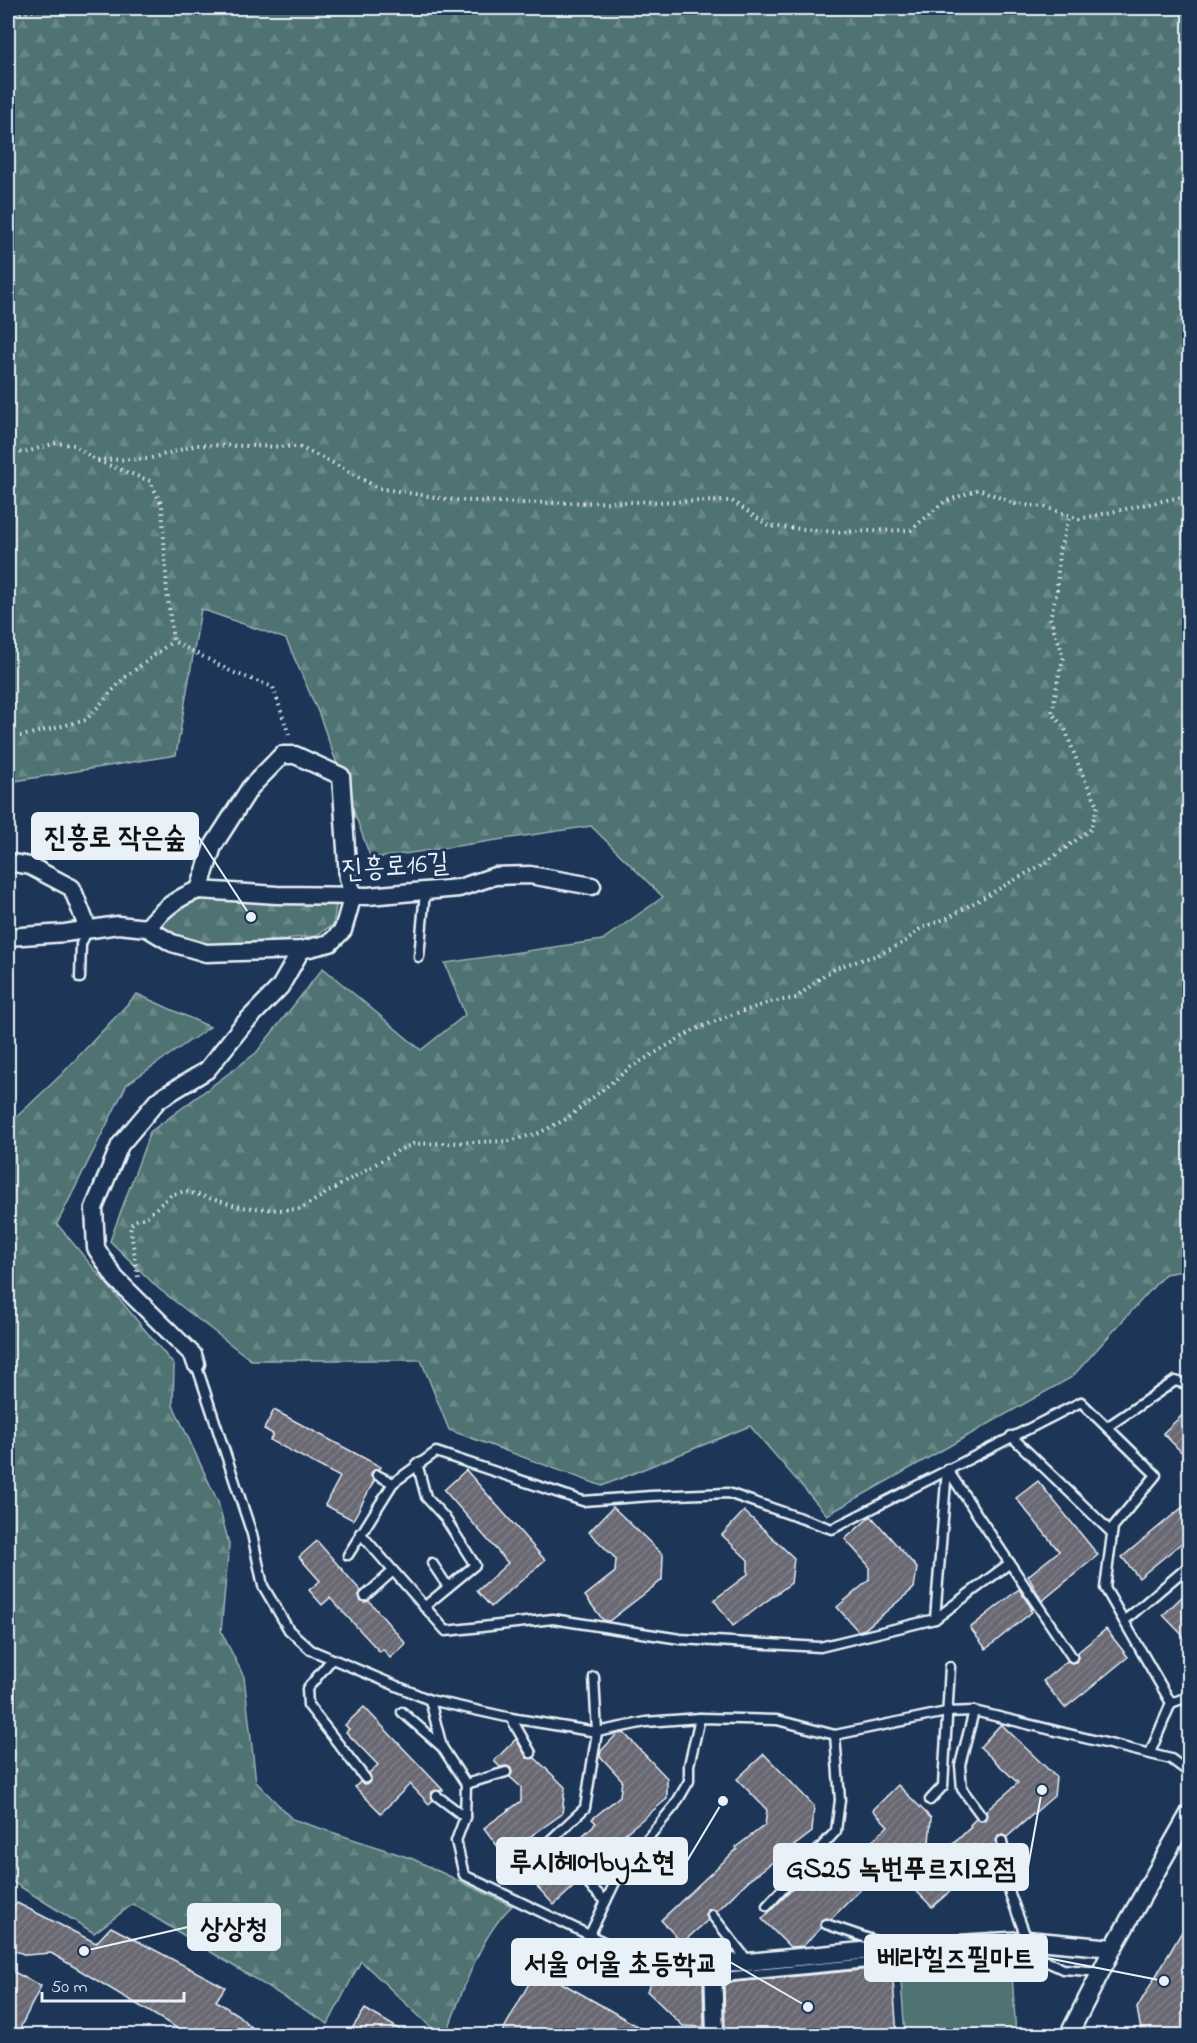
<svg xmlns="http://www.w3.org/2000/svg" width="1197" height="2043" viewBox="0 0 1197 2043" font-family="'Indie Flower','Poor Story',sans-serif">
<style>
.green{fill:#507272;stroke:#9cb2b5;stroke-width:1.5}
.forest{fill:url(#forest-firs);stroke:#9cb2b5;stroke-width:1.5}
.building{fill:url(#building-hatch);stroke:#e8f1f8;stroke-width:1.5}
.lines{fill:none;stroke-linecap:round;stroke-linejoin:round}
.lane-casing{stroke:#e8f1f8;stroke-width:13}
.street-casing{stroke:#e8f1f8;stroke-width:21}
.path{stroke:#e8f1f8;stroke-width:4;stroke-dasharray:1.5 4.5;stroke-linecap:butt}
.lane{stroke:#1d3557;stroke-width:8}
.street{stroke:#1d3557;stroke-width:16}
.labels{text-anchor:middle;stroke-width:6;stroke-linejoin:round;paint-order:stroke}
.street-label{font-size:27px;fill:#e8f1f8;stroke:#1d3557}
.leader{fill:none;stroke:#e8f1f8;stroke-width:2}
.callout-dot{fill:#e8f1f8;stroke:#1d3557;stroke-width:2}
.callout{fill:#e8f1f8;stroke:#e8f1f8;stroke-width:2}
.callout-label{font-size:28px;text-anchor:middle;font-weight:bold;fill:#111}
</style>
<defs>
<pattern id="forest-firs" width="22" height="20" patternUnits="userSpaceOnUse" patternTransform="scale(1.5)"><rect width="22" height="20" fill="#507272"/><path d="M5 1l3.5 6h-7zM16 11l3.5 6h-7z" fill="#698787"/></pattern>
<pattern id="building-hatch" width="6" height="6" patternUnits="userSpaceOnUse" patternTransform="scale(1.5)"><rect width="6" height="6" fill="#696873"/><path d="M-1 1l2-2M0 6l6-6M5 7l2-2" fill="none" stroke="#7e7e88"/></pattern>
</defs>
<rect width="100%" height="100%" fill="#1d3557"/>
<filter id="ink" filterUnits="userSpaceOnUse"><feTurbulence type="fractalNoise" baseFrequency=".0167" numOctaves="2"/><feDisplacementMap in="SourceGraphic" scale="12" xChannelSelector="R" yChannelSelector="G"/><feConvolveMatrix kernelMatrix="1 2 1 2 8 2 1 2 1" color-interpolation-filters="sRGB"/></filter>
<g filter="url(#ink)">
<polygon class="green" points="1011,1959 1016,2035 905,2035 900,1967"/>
<g class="forest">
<polygon points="8,8 1189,8 1189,1270 1165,1274 1072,1377 827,1515 750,1426 602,1486 449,1430 421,1360 251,1360 159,1289 110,1241 150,1132 256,1053 323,968 421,1050 465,1015 445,963 602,940 663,897 591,826 371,859 319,714 286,639 201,609 176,755 8,782"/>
<polygon points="201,895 337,901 333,925 315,936 196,947 160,930 171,909"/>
<path d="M137,994L210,1027L127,1084L57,1224L174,1365L173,1405L218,1502L229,1544L221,1631L244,1677L256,1782L292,1819L413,1859L512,1906C479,1936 462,1994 446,2035H439L361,1961L328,2024L133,1904L94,1933L8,1879V1125L61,1075Z"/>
</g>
<g class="building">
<polygon points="1190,1408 1190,1461 1163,1433"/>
<polygon points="274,1410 381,1467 380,1469 376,1469 372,1472 371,1476 374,1481 353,1520 325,1505 340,1477 270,1440 273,1434 264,1429"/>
<polygon points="466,1470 545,1560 491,1607 477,1591 508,1563 444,1490"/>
<polygon points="1038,1481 1098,1555 1042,1601 1028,1576 1059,1551 1016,1498"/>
<polygon points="1190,1501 1190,1536 1139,1578 1122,1557"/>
<polygon points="613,1507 663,1555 662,1580 609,1621 603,1620 585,1596 615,1572 616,1559 589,1532"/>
<polygon points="744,1511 794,1558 791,1583 733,1626 714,1600 748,1574 748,1560 722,1535"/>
<polygon points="871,1516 917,1568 914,1588 865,1629 858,1631 837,1607 869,1580 869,1566 845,1539"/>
<polygon points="317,1541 361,1591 359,1595 360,1600 364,1602 369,1601 406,1644 390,1658 383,1649 380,1652 330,1598 322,1605 309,1590 320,1581 299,1557"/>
<polygon points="1019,1589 1032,1609 1030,1610 1032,1612 986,1649 970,1628"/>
<polygon points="1190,1589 1190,1643 1163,1615"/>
<polygon points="1106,1629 1128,1657 1065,1708 1043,1681 1067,1661 1072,1663 1076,1662 1078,1657 1077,1653"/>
<polygon points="364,1707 443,1790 432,1792 431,1796 433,1800 429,1804 410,1784 381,1813 355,1787 360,1782 365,1784 369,1783 371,1778 369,1773 378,1765 346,1732 349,1729 345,1725"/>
<polygon points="1001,1724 1056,1777 1054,1796 1007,1837 1002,1835 998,1836 996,1846 977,1863 979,1866 932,1907 897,1871 877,1889 869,1881 831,1919 825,1918 821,1920 820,1925 821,1928 803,1946 790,1947 762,1919 820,1862 834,1877 888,1826 873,1810 898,1785 931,1818 927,1868 971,1827 970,1825 976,1819 981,1821 985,1820 987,1815 986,1811 1018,1783 980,1747"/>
<polygon points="624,1733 667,1778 667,1799 605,1850 609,1854 554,1905 533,1882 596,1823 592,1819 620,1796 622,1780 600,1756 601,1751 617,1734"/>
<polygon points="516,1739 527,1758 535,1758 565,1787 562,1814 504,1855 484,1828 521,1801 521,1787 510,1777 512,1773 511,1768 507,1766 500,1767 494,1761"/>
<polygon points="764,1754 814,1806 812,1832 749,1880 717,1911 712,1909 708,1910 706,1915 708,1920 682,1943 661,1920 737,1849 736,1847 765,1825 767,1810 737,1779"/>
<polygon points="17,1903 96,1943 111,1927 225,1987 216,2001 238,2015 260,2036 190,2036 51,1953 26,1955 8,1948 8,1915"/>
<polygon points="1190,1918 1190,2036 1142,2036 1137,2008"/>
<polygon points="892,1967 897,2036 725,2036 724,1983"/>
<polygon points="537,1969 606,2008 654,2036 500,2036"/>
<polygon points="12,1971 41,1986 16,2036 8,2036 8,1980"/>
<polygon points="655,1972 692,1974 692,1980 703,1979 704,2027 683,2026 647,1991"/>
<polygon points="365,2009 411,2036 347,2036"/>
</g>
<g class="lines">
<g class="lane-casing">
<g id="lane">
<polyline points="419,957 425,892"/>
<polyline points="80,978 81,944 88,929"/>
<polyline points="196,1364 252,1534 263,1586 289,1630 311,1650 430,1700 511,1718 597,1732 646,1722 700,1718 777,1720 835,1735 946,1712 974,1711 1171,1759 1190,1773"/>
<polyline points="1107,1427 1175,1381 1190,1385"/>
<polyline points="1011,1436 1112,1533"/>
<polyline points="417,1463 426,1497 445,1518 475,1565 424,1607"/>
<polyline points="947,1469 1072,1657"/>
<polyline points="377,1475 393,1483"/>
<polyline points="360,1533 446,1631 553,1619 680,1639 820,1647 935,1619 1010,1563"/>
<polyline points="348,1555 393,1483 436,1452 583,1501 651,1496 728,1493 832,1529 1081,1402 1156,1475 1113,1527 1105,1588 1171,1703"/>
<polyline points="432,1563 448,1587"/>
<polyline points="365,1596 392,1572"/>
<polyline points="935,1619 947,1469"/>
<polyline points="1124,1621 1190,1565"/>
<polyline points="332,1659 307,1689 308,1705 365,1778"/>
<polyline points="430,1700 442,1747 466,1784 465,1817 456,1841 464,1875 654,1966 713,1963"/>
<polyline points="974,1711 960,1765 962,1789 981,1815"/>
<polyline points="402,1712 442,1747"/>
<polyline points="511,1718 531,1753"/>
<polyline points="1150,1753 1171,1703 1190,1696"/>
<polyline points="466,1784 506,1772"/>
<polyline points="437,1796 465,1817"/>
<polyline points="930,1800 943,1786 950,1667"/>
<polyline points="1002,1841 1010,1894 1027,1940"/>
<polyline points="528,1861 585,1808 597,1732 594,1677"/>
<polyline points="590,1886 606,1901"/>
<polyline points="767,1906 836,1831 840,1800 835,1735"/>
<polyline points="712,1915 748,1961"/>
<polyline points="826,1924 884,1944"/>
<polyline points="590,1934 620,1872 675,1805 689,1781 689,1765 700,1718"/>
<polyline points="713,1978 1001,1950 1030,1954 1063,1969 1101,1972"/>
</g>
</g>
<g class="street-casing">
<g id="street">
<polyline points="8,862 30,866 72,888 88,929"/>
<polyline points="199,890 277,895 368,896 459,888 495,876 530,875 592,886"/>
<path d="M8,937L65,933L118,925L147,928L172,943L206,953L301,950L330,943L343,930L353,895L348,878L341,776L295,755H282L250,788L213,846L199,890C177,897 162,910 147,928"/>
<polyline points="196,1364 193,1355 115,1278 96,1248 94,1208 120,1145 158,1100 207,1070 242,1026 280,987 301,950"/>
<polyline points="715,2036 713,1963 748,1962 893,1948 1027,1940 1113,1948"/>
<polyline points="1068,2036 1113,1948 1190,1812"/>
</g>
</g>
<g class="path">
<polyline points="8,15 49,8"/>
<polyline points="8,451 23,453 56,443 74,445 95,460 148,459 197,445 299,447 333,463 378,488 453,500 520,503 732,501 769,526 835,532 911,530 944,502 979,489 1015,504 1045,507 1079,519 1190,495"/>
<polyline points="98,461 150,481 162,505 167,591 173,641 232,672 273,687 290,738"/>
<polyline points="8,737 22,736 86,720 123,679 173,641"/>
<polyline points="138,1277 130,1226 134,1221 146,1217 171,1195 185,1191 240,1207 279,1210 300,1209 399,1150 413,1144 509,1141 539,1133 566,1119 631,1067 694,1030 728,1016 771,1002 796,998 824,975 838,967 878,955 903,943 920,929 947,918 1045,863 1091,829 1098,805 1081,772 1065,729 1052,713 1059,673 1064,657 1050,618 1057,591 1059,551 1070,516"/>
</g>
<use href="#lane" class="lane"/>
<use href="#street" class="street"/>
</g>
</g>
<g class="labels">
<g class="street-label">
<text transform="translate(395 865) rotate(-4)" y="9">진흥로16길</text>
</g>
</g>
<path class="leader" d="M251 917L198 836M723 1801L687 1861M1042 1790L1028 1867M84 1951L188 1927M1164 1981L1047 1958M808 2007L730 1962"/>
<g class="callout-dot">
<circle cx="251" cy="917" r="6"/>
<circle cx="723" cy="1801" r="6"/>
<circle cx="1042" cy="1790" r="6"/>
<circle cx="84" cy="1951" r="6"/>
<circle cx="1164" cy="1981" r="6"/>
<circle cx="808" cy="2007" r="6"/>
</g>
<g class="callout">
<rect x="32" y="813" width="166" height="46" rx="6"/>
<rect x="497" y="1838" width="190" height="46" rx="6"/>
<rect x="774" y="1844" width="254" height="46" rx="6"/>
<rect x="188" y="1904" width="92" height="46" rx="6"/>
<rect x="865" y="1935" width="182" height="46" rx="6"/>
<rect x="512" y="1939" width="218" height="46" rx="6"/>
</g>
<g class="callout-label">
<text x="115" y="846">진흥로 작은숲</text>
<text x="592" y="1871">루시헤어by소현</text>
<text x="901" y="1877">GS25 녹번푸르지오점</text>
<text x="234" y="1937">상상청</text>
<text x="956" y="1967">베라힐즈필마트</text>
<text x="621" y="1972">서울 어울 초등학교</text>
</g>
<rect width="1197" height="2043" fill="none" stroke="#1d3557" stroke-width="30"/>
<rect x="15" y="15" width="1167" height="2013" fill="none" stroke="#e8f1f8" stroke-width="2" filter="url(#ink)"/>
<path d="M42 1992v9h142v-9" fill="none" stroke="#e8f1f8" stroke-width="3"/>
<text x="51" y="1992" font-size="18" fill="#e8f1f8" stroke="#1d3557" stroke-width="4.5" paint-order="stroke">50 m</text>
</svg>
